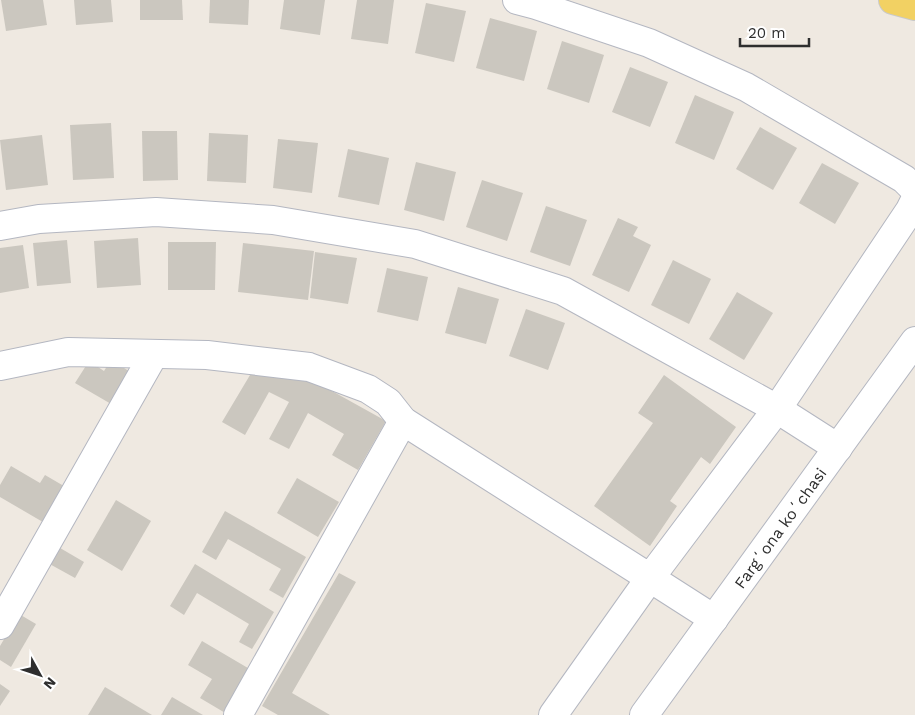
<svg xmlns="http://www.w3.org/2000/svg" width="915" height="715" viewBox="0 0 915 715" font-family="'Work Sans',sans-serif">
<style>
.building{fill:#cbc7bf}
.lines{fill:none;stroke-linecap:round;stroke-linejoin:round}
.minor-casing{stroke:#b4b7c1;stroke-width:30}
.major-casing{stroke:#c9c9c9;stroke-width:30}
.minor{stroke:#fff;stroke-width:28}
.major{stroke:#f2d163;stroke-width:28}
.labels{text-anchor:middle;stroke-width:4;stroke-linejoin:round;paint-order:stroke}
.street-label{font-size:16px;fill:#2e2e2e;stroke:#fff}
</style>
<rect width="100%" height="100%" fill="#efe9e1"/>
<g class="building">
<polygon points="1,0 43,0 47,25 6,31"/>
<polygon points="74,0 111,0 113,22 76,25"/>
<polygon points="140,0 182,0 183,20 140,20"/>
<polygon points="210,0 249,0 248,25 209,23"/>
<polygon points="284,0 325,0 320,35 280,29"/>
<polygon points="357,0 394,0 388,44 351,39"/>
<polygon points="426,3 466,11 454,62 415,53"/>
<polygon points="490,18 537,31 524,81 476,68"/>
<polygon points="562,41 604,55 589,103 547,89"/>
<polygon points="630,67 668,82 650,127 612,112"/>
<polygon points="695,95 734,112 714,160 675,143"/>
<polygon points="111,123 114,178 73,180 70,125"/>
<polygon points="760,127 797,148 773,190 736,169"/>
<polygon points="142,131 177,131 178,180 143,181"/>
<polygon points="209,133 248,135 246,183 207,181"/>
<polygon points="42,135 48,185 6,190 0,140"/>
<polygon points="278,139 318,143 312,193 273,188"/>
<polygon points="348,149 389,158 379,205 338,197"/>
<polygon points="416,162 456,172 444,221 404,210"/>
<polygon points="822,163 859,183 835,224 799,203"/>
<polygon points="482,180 523,193 507,241 466,227"/>
<polygon points="546,206 587,220 570,266 530,252"/>
<polygon points="618,218 638,227 633,236 651,245 629,292 592,275"/>
<polygon points="138,238 141,285 97,288 94,241"/>
<polygon points="67,240 71,283 37,286 33,243"/>
<polygon points="168,242 216,242 215,290 168,290"/>
<polygon points="243,243 314,251 308,300 238,292"/>
<polygon points="23,245 29,288 0,293 0,248"/>
<polygon points="315,252 357,258 348,304 310,298"/>
<polygon points="673,260 711,279 689,324 651,305"/>
<polygon points="387,268 428,277 418,321 377,312"/>
<polygon points="458,287 499,299 486,344 445,333"/>
<polygon points="737,292 773,313 744,360 709,339"/>
<polygon points="526,309 565,323 548,370 509,356"/>
<polygon points="111,360 137,376 118,408 75,383 89,361 104,371"/>
<polygon points="253,370 280,371 323,386 386,421 358,470 332,455 344,434 308,413 289,449 269,439 289,402 269,392 245,435 222,422"/>
<polygon points="664,375 736,427 710,464 701,457 670,501 677,506 650,546 594,506 653,423 638,413"/>
<polygon points="11,466 40,483 45,475 69,489 48,525 0,497 0,485"/>
<polygon points="297,478 339,502 318,537 277,513"/>
<polygon points="116,500 151,521 122,571 87,550"/>
<polygon points="225,511 306,557 283,598 269,590 281,569 228,539 216,560 202,552"/>
<polygon points="55,545 84,562 75,578 46,562"/>
<polygon points="195,564 274,612 252,649 239,642 249,624 197,593 184,615 170,606"/>
<polygon points="339,573 356,582 292,693 330,715 278,715 262,706"/>
<polygon points="19,614 36,624 11,667 0,660 0,646"/>
<polygon points="202,641 253,671 227,714 200,698 212,679 188,665"/>
<polygon points="0,684 10,691 0,706"/>
<polygon points="105,687 152,715 88,715"/>
<polygon points="172,697 203,715 161,715"/>
</g>
<g class="lines">
<g class="minor-casing">
<g id="minor">
<polyline points="517,0 536,5 649,43 746,87 904,179 914,189 915,192"/>
<polyline points="0,226 39,219 156,212 273,220 415,244 563,291 777,409 838,448"/>
<polyline points="0,366 68,352 207,355 309,367 368,389 388,402 403,421 650,578 777,409 910,210 915,200"/>
<polyline points="0,625 154,354"/>
<polyline points="238,715 403,421"/>
<polyline points="553,715 650,578 714,619"/>
<polyline points="644,715 915,341"/>
</g>
</g>
<g class="major-casing">
<polyline id="major" points="893,0 915,6"/>
</g>
<use href="#minor" class="minor"/>
<use href="#major" class="major"/>
</g>
<g class="labels">
<g class="street-label">
<text transform="translate(780 528) rotate(-54)" y="6">Fargʻona koʻchasi</text>
</g>
</g>
<g transform="translate(40 675) rotate(130)" stroke="#ffffff" stroke-width="4" paint-order="stroke">
<path d="M0-4L9 19L0 12L-9 19Z" fill="#2e2e2e"/>
<text y="-8" font-size="14" font-weight="bold" text-anchor="middle" fill="#2e2e2e">N</text>
</g>
<path d="M740 38v8h69v-8" fill="none" stroke="#2e2e2e" stroke-width="2.5"/>
<text x="748" y="38" font-size="15" fill="#2e2e2e" stroke="#ffffff" stroke-width="4" paint-order="stroke">20 m</text>
</svg>
